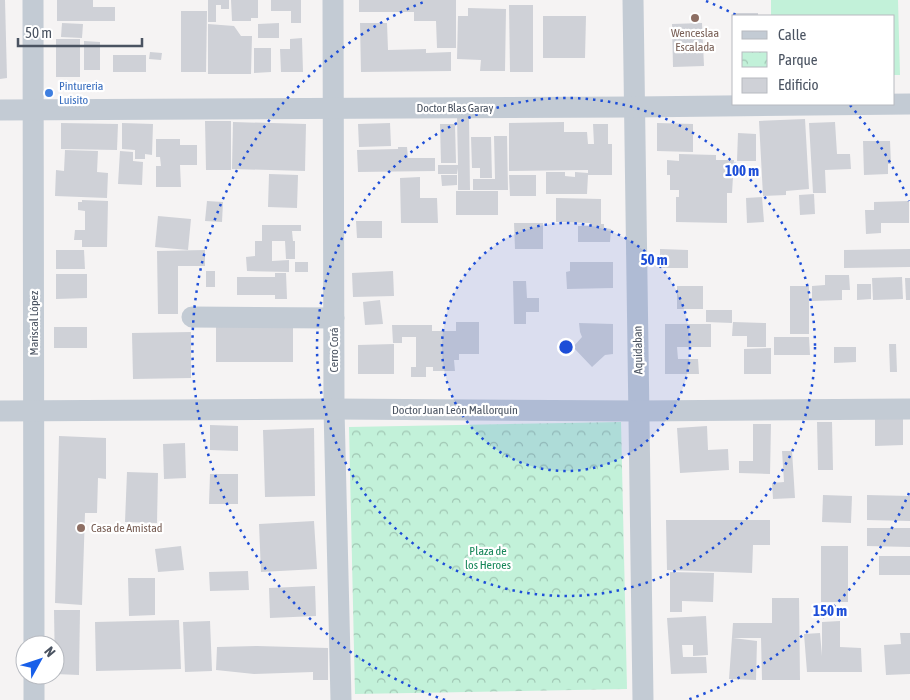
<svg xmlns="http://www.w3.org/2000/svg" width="910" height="700" viewBox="0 0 910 700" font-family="'Asap Condensed',sans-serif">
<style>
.park{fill:url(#park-crowns)}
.pitch{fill:#c2f1d9}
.building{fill:#cfd1d7}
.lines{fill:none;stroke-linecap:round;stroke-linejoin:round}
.minor{stroke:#c3cbd4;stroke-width:21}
.ring{fill:none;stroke:#1d4ed8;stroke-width:2.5;stroke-dasharray:2.5 5}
.education-dot{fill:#8d6e63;stroke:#fff;stroke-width:2}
.shop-dot{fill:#3f7fe0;stroke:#fff;stroke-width:2}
.labels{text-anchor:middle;stroke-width:4.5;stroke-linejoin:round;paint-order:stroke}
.education-label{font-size:12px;fill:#785e54;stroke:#fff}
.shop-label{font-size:12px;fill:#366cbe;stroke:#fff;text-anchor:start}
.street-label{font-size:12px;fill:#4a5361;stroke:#fff}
.park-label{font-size:12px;fill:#168659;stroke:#fff}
.centre{fill:#1d4ed8;stroke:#fff;stroke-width:2.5}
.ring-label{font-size:15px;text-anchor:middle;font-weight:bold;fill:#1d4ed8;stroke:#fff;stroke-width:4.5;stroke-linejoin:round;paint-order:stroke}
</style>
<defs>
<pattern id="park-crowns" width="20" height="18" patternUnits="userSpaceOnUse" patternTransform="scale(1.25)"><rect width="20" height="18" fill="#c2f1d9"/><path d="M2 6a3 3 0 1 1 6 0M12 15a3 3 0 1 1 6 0" fill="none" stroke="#a0c6b3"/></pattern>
</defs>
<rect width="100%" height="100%" fill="#f5f3f3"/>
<polygon class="park" points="621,422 627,689 355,694 349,427"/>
<polygon class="pitch" points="771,0 898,0 900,75 894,75 894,16 771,16"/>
<g class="building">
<polygon points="0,0 5,0 7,78 0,79"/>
<polygon points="57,0 93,0 93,7 115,7 115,21 57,21"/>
<polygon points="208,0 229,0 229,9 221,9 221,5 216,5 216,22 208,22"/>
<polygon points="231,0 258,0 258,18 251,18 251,21 232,21"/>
<polygon points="271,0 301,0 301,23 291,23 291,11 271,11"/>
<polygon points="359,0 456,0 456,48 437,48 436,21 414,21 414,12 359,12"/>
<polygon points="509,5 533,5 533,72 510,72"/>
<polygon points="468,8 506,9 505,71 480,71 481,60 457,59 458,16 468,16"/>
<polygon points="181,11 207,11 206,72 181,72"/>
<rect x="734" y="13" width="24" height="3"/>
<polygon points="543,16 586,16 585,58 543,58"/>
<polygon points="62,23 83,24 82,38 61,37"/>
<polygon points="279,23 279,38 258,38 258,24"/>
<polygon points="360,23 387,23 388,50 426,49 426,53 451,52 451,71 361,72"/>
<polygon points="702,23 704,66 673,67 672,24"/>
<polygon points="208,24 234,26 241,36 252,36 251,74 208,74"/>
<polygon points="302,38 303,72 281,72 280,49 290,49 290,39"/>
<rect x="56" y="39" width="24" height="38"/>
<polygon points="84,41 100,42 100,70 84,70"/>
<polygon points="254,48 271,48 271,72 254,73"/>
<polygon points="150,52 162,53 161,60 149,59"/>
<rect x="113" y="55" width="33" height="17"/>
<polygon points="469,116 470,190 458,190 458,168 457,174 438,174 438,165 458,165 457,117"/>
<polygon points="805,119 809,189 786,191 786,195 763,196 759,121"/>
<polygon points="205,121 231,121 231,170 206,170"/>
<polygon points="233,122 306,124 305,171 232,169"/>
<polygon points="564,122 564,132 587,132 588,144 594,144 593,124 608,124 608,144 612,144 612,175 588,175 587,194 546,194 546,172 565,172 565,176 575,177 575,172 588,173 588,170 509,171 509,123"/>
<polygon points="835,122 837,154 850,154 851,169 825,170 826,193 813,193 809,123"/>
<polygon points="61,123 118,124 117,150 61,149"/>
<polygon points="122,123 153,124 152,155 145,154 145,159 135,159 135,150 122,149"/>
<polygon points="390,123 391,146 359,147 358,124"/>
<polygon points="657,123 693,124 693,152 657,151"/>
<polygon points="440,124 455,124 456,163 441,163"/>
<polygon points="738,133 756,134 756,161 737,161"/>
<polygon points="494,136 507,136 508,190 473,190 473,179 495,179"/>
<polygon points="471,137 491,137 492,178 480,178 480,168 472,168"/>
<polygon points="156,139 180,139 180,145 197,145 197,165 180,165 181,187 156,187 156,166 161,166 160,157 156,157"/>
<polygon points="863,141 890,141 891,164 888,164 888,174 864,175"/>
<polygon points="398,147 407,147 408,158 435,158 435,171 358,172 357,150 398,149"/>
<polygon points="65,150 98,151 97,172 108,173 107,198 55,196 56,170 64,171"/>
<polygon points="120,151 133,152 133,161 143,162 142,185 118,184"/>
<polygon points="679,154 716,155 716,160 734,160 732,193 727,193 727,223 676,222 676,197 679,197 679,190 670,190 670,175 667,175 667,160 679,161"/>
<polygon points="269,174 298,175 297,208 268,207"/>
<polygon points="441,175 457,175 457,185 442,186"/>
<polygon points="509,175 536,175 536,196 510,196"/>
<polygon points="420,177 420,198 437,198 438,223 401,223 400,178"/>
<rect x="456" y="191" width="42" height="24"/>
<polygon points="814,194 815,214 800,215 799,195"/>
<polygon points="762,197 764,222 747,223 746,198"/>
<polygon points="556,198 601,199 601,224 604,224 604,228 611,229 610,242 578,242 578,226 590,226 590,223 556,222"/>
<polygon points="82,200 108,201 107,247 82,247 82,240 74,240 75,230 85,230 85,211 78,210 78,202 82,202"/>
<polygon points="207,201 223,202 222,222 205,221"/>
<polygon points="909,201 909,223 881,223 881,233 866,234 865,210 874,210 874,202"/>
<polygon points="158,216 191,219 188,250 155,247"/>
<polygon points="356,221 382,221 382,238 357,238"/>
<polygon points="514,223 543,223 543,249 515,249"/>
<polygon points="262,225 301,225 301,231 292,231 293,241 295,241 295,259 286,259 285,241 272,241 272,261 289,260 289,272 247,271 246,257 255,256 255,241 262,241"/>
<polygon points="660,249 688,250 688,268 660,268"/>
<polygon points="910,249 910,267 844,268 844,250"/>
<polygon points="56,250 84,250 85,269 56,269"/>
<polygon points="205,250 205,266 178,266 178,314 158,314 157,251"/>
<rect x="295" y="262" width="13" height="10"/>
<polygon points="570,262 613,262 613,288 567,289 566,272 570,271"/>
<rect x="206" y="271" width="9" height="16"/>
<polygon points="393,271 394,296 353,297 352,273"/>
<polygon points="275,273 286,273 287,299 275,299 275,295 237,295 237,277 275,277"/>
<polygon points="56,274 87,274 87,298 56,299"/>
<polygon points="825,275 849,275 850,290 842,290 842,300 812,301 812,286 825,285"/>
<polygon points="902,277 903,299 873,300 872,278"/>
<polygon points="905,278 910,278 910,300 906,300"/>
<polygon points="513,281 526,281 527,298 539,298 539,312 526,312 526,324 514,324"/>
<polygon points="857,284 871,284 871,299 857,300"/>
<rect x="677" y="286" width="26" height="23"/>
<rect x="790" y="286" width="19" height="48"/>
<polygon points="380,300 383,324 365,325 363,302"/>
<polygon points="706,310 732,310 732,323 706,322"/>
<polygon points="456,322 479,322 479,354 459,354 459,360 454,360 455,371 433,371 433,367 426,367 426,377 411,377 411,367 416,367 416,337 402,337 402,343 393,343 392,325 432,325 432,331 456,331"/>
<polygon points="733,322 766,323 766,347 747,347 747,336 732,336"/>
<polygon points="216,323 293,324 293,362 216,362"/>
<polygon points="579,323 613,324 613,354 605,355 592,367 573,347 582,337 580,332"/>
<polygon points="665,324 711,324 711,347 677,347 678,359 698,359 699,374 665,374"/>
<rect x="54" y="327" width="33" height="21"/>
<polygon points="191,332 191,378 133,379 132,333"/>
<polygon points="774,337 809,337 810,355 774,355"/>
<polygon points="394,344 394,374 358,374 358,345"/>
<polygon points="889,344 896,344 897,372 890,372"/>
<polygon points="834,347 856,347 856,362 834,363"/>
<polygon points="771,348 771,374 744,374 744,349"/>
<polygon points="875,418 903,418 903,445 875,446"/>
<polygon points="817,422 832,422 833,470 818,470"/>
<polygon points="753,424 771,424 770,474 739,473 739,461 753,461"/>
<polygon points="210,425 238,426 238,451 210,450"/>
<polygon points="707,426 708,450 728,449 729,470 680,473 677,428"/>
<polygon points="314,428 315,496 265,497 263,430"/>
<polygon points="59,436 106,438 106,479 98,478 97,513 85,513 82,605 55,603"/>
<polygon points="185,443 186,478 164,479 163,444"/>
<polygon points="782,451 792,451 795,498 773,499 772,483 784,482"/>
<polygon points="127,472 158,473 157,523 125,522"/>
<polygon points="210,474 238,474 238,504 209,504"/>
<polygon points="823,495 852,496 851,523 822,522"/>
<polygon points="867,495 910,496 910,521 867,520"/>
<polygon points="666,520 770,520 770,545 753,545 752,573 667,570"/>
<polygon points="314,521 317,569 261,572 259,524"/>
<polygon points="867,528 910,528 910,547 867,546"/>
<polygon points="181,546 184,570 158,572 155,549"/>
<rect x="821" y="546" width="27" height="56"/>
<rect x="879" y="556" width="31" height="19"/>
<polygon points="248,571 249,590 210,591 209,572"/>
<polygon points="670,572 714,573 713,602 682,601 682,612 670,612"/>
<polygon points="128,578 155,578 155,615 129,616"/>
<polygon points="315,586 316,616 270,618 269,588"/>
<polygon points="772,598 799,598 800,680 762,680 761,638 733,638 757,641 756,680 729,679 733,623 772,623"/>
<polygon points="54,610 80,610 79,675 55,674"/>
<polygon points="706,616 708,655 693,656 693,645 682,645 683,657 706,657 707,673 671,674 667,618"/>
<polygon points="179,620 181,669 96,671 95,622"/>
<polygon points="210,621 212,671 185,672 183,622"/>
<polygon points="840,621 840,647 861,648 862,672 807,672 804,634 820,633 822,656 822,622"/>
<polygon points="900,633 910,633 910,674 886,675 884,645 901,644"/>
<polygon points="257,646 328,648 328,680 313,680 313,672 254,674 216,670 217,647"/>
</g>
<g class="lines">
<g class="minor">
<polyline points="33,0 34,645"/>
<polyline points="333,0 334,409 341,700"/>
<polyline points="633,0 643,700"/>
<polyline points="0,110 635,107 910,104"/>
<polyline points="192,317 334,318"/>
<polyline points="0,411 334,409 639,411 910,409"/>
<polyline points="34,675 34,700"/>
</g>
</g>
<circle cx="566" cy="347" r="124" fill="#1d4ed8" fill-opacity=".12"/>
<g class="ring">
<circle cx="566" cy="347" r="124"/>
<circle cx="566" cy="347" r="249"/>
<path d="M909 493A373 373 0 0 1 687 700M445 700A373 373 0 0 1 426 1M706 1A373 373 0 0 1 738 16M850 105A373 373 0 0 1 909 201"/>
</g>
<g class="education-dot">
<circle cx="695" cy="18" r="5"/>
<circle cx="81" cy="528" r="5"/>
</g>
<circle class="shop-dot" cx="49" cy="93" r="5"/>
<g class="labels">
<g class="education-label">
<text x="695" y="37">Wenceslaa<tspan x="695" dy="14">Escalada</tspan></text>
<text x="91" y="532" text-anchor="start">Casa de Amistad</text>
</g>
<g class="shop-label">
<text x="59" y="90">Pintureria<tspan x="59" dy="14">Luisito</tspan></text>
</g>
<g class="street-label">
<text x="455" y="112">Doctor Blas Garay</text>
<text transform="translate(34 323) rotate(-90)" y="4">Mariscal López</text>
<text transform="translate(334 350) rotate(-90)" y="4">Cerro Corá</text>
<text transform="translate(638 350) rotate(-91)" y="4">Aquidaban</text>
<text x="455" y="414">Doctor Juan León Mallorquín</text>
</g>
<g class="park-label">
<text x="488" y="555">Plaza de<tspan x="488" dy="14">los Heroes</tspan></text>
</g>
</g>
<circle cx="566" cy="347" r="8" class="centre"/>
<g class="ring-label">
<text x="742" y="176">100 m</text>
<text x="654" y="265">50 m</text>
<text x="830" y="616">150 m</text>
</g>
<rect x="732" y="15" width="162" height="90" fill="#ffffff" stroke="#b7bac0"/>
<rect x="742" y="31" width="25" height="8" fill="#c3cbd4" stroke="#b7bac0"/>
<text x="778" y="40" font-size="15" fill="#4a5361">Calle</text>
<rect x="742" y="52" width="25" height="15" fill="url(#park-crowns)" stroke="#b7bac0"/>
<text x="778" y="65" font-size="15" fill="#4a5361">Parque</text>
<rect x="742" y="78" width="25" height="15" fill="#cfd1d7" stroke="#b7bac0"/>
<text x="778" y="90" font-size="15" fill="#4a5361">Edificio</text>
<g transform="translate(40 660) rotate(50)"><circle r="24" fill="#ffffff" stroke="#b7bac0"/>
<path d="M0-4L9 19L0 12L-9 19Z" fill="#185fe9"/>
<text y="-8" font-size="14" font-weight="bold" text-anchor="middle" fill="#4a5361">N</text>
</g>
<path d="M18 38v8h124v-8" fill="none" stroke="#4a5361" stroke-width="2.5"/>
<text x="25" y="38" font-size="15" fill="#4a5361" stroke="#ffffff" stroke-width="4" paint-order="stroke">50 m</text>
</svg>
